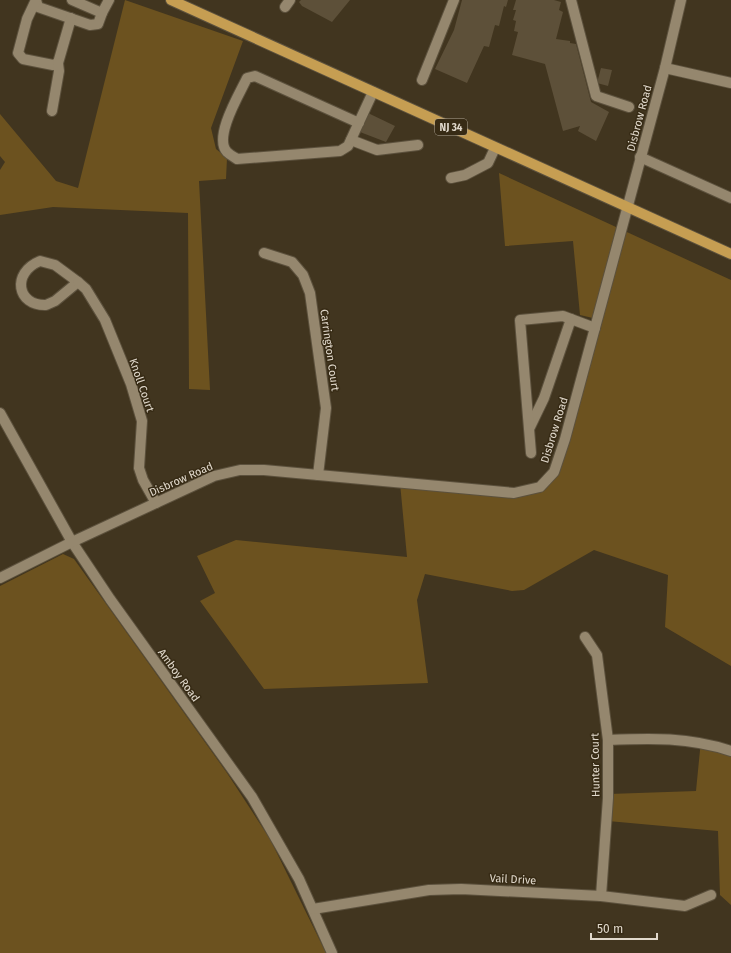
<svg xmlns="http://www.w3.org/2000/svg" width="731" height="953" viewBox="0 0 731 953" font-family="'Fira Sans',sans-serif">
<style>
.green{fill:#6c521f}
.building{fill:#5d5039}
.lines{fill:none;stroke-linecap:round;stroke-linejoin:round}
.minor-casing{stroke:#5c513d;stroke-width:12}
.major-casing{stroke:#5c513d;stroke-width:12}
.minor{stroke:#95876e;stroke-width:10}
.major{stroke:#c69e52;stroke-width:10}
.labels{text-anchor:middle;stroke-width:3;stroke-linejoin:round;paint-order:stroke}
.shield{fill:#372b15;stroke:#aea595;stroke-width:1}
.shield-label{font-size:10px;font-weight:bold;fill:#e1d9cc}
.street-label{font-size:11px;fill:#e1d9cc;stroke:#372b15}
</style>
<rect width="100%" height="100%" fill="#41351f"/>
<g class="green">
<polygon points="125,0 243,41 211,128 216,149 227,158 226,179 199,181 210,390 189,389 188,213 53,207 0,215 0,170 5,162 0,156 0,114 56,181 78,188"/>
<polygon points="499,173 731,280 731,666 665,627 668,575 594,550 524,590 512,591 425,574 417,600 428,683 264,689 200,601 215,593 197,556 236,540 407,557 400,483 513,495 536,489 556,458 597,319 580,315 573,241 505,246"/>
<polygon points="63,554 74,559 227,773 270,839 326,953 0,953 0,586"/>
<polygon points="701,740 731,749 731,905 720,895 718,831 608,821 609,794 696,791"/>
</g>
<g class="building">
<polygon points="301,0 350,0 332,22 302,6 299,2"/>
<polygon points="462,0 508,0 506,7 504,6 499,26 495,25 489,47 484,46 467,83 435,69 454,30"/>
<polygon points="516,0 554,0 561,2 559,10 563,12 556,39 570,41 570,43 576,44 591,102 609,112 596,141 578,131 580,126 563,131 545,64 512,55 518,32 514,31 516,21 513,20 516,10 513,10"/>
<polygon points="601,68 612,70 608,86 597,83"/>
<polygon points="368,113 395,126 386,142 360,132"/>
</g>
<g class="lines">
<g class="minor-casing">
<g id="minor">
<polyline points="36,0 38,7 90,25 98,24 102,13"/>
<polyline points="72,0 102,13 109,0"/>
<polyline points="571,0 596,96 629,107"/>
<polyline points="35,2 27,19 18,53 23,59 53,65 58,63 71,18"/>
<polyline points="285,7 290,0"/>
<polyline points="665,68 731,83"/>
<polyline points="422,80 454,0"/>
<polyline points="52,111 59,71 58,63"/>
<path d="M359,123L255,76L247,78C240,93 213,137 227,152C230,155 234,157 237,159L340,151L348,146L373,92"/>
<polyline points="351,140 377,150 418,145"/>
<polyline points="640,157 731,198"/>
<polyline points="451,178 465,175 488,163 495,148"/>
<polyline points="264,253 292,262 303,275 310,293 326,408 318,475"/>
<path d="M40,261L55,265L78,282L55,301L46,305C17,306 11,273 40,261Z"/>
<polyline points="78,282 86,289 105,320 131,384 142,421 139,468 143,480 156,503"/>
<polyline points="0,413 72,542 110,599 252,797 299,879 332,953"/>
<polyline points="530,427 544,398 571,319"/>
<polyline points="531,453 520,320 563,316 595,328"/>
<polyline points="0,578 72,542 214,476 240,470 264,470 514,493 540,487 554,472 565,439 665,68 681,0"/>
<polyline points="585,637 597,655 608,740 608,798 601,896"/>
<path d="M608,740C651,738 689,737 731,751"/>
<polyline points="313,909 429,890 461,889 601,896 685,906 711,895"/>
</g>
</g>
<g class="major-casing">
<polyline id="major" points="171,0 731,254"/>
</g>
<use href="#minor" class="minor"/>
<use href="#major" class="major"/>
</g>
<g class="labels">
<rect class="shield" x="435" y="119" width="32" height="16" rx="3"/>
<g class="shield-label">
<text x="451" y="131">NJ 34</text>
</g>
<g class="street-label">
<text transform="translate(639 118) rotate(-75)" y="4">Disbrow Road</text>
<text transform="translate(330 350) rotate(82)" y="4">Carrington Court</text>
<text transform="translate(142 385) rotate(71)" y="4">Knoll Court</text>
<text transform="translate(554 430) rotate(-73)" y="4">Disbrow Road</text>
<text transform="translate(181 479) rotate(-24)" y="4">Disbrow Road</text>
<text transform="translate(179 675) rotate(54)" y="4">Amboy Road</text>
<text transform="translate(595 765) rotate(-91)" y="4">Hunter Court</text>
<text transform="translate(513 879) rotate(3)" y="4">Vail Drive</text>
</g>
</g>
<path d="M591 933v6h66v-6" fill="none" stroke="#e1d9cc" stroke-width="2"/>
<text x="597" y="933" font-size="12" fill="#e1d9cc" stroke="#372b15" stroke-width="3" paint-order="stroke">50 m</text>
</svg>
